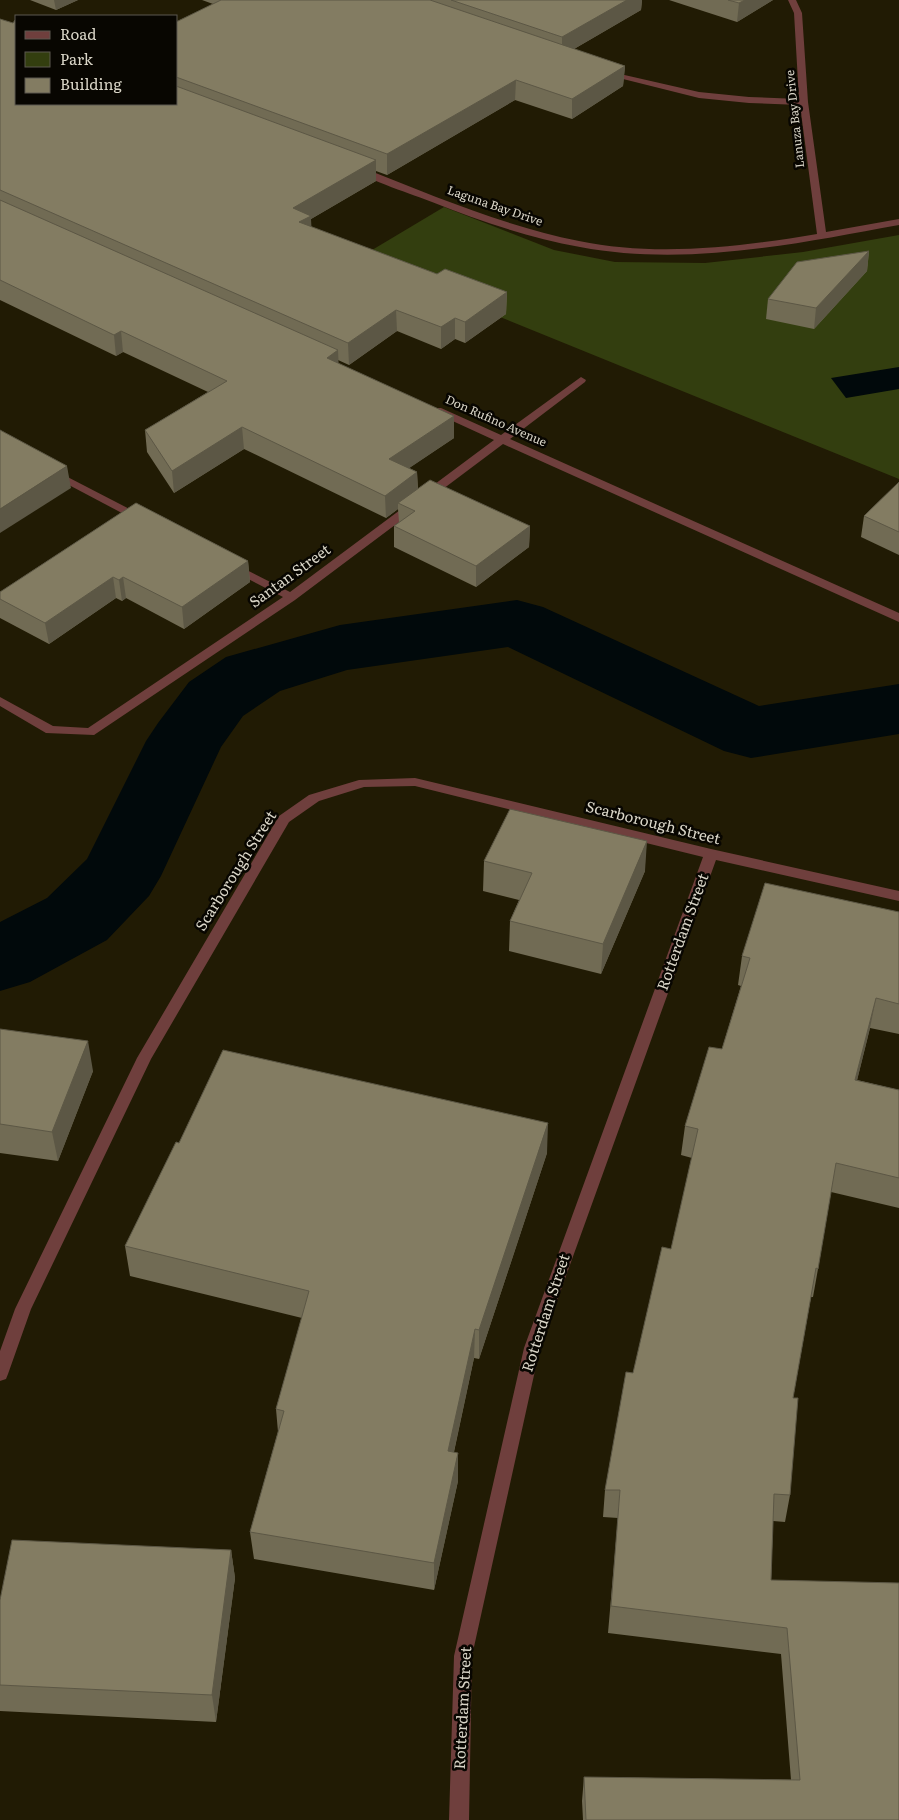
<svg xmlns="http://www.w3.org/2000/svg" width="899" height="1820" viewBox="0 0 899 1820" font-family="Literata,serif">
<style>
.green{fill:#333e0f}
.water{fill:#01090b}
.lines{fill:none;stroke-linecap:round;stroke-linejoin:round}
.river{fill:#01090b;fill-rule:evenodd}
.minor{fill:#6f3f3d;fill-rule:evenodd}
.wall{fill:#716b54}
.shaded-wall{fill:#5c5745}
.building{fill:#837c62;stroke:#5c5745}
.labels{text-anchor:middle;stroke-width:5;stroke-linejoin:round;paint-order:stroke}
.far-street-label{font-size:12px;fill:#d9d5c7;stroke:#080601}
.street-label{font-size:15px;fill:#d9d5c7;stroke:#080601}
</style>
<rect width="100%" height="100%" fill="#211b04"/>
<polygon class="green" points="444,207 554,250 615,262 705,263 803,252 899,235 899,479 357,259"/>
<polygon class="water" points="899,367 899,389 846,398 831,378"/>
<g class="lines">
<polygon class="river" points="517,600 543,607 759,706 899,684 899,734 751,758 724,751 508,647 347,670 280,691 243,716 221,747 161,876 149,896 107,940 30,982 0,991 0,922 47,898 87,859 146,741 158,723 189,682 226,657 340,625"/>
<g class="minor">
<path d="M788,0H796L802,13L808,102L826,232L899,219V225C795,244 686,267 580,247C529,238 480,221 432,202C417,196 365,179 355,170L360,167L363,168C434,196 504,226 579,241C656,257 740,247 817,234L800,105L749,103L699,98L603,74L607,71L699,92L749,97L799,99L794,13Z"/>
<polygon points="581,377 586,380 585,382 510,439 899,613 899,622 503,444 295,600 94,735 46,733 0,706 0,697 53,726 88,728 283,597 229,569 227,567 229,565 237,565 290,592 494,440 433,412 432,410 433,408 441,408 501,435"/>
<polygon points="54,470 145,517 147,519 145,521 137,521 50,475 48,473"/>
<polygon points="415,778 711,849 899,891 899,901 716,860 540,1348 472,1656 469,1820 449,1820 454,1656 524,1348 703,857 415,786 364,787 319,801 289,822 151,1059 31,1309 8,1374 6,1379 0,1381 0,1351 15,1309 137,1058 279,816 309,795 359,780"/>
</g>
</g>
<g class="wall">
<polygon points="30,0 78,0 56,10"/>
<polygon points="202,0 642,0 641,10 574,49 625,66 623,86 572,119 515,100 387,175 376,171 376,181 311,219 311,227 437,274 507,292 506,314 465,343 455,339 441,349 397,331 349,365 338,360 338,364 454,416 454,438 409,468 417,472 418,489 530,526 529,547 476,587 394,547 394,526 399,522 398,509 386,518 244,449 174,493 147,452 145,430 208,392 123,352 116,356 0,300 0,19 176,104 176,22 213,4"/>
<polygon points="669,0 773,0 737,22"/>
<polygon points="869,251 867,271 814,329 766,319 768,299"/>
<polygon points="899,482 899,555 861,537 864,516"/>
<polygon points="136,503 248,561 250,582 184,629 126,598 122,601 116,598 49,644 0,618 0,592"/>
<polygon points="484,861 645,871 601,974 509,951 510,921 519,900 483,891"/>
<polygon points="899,912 899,1034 870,1028 857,1080 899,1090 899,1208 831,1192 818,1269 813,1297 811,1297 793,1398 790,1495 785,1522 773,1521 771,1580 899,1820 583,1820 582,1801 584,1777 791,1780 781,1654 608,1633 618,1518 603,1517 605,1490 633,1373 671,1249 692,1158 681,1155 685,1126 722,1049 741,986 738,985 742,956"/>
<polygon points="0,1029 93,1071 58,1161 0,1153"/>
<polygon points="179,1143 547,1153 479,1359 474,1358 454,1452 458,1481 434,1590 254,1559 250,1532 278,1432 276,1409 302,1318 130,1276 125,1246"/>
<polygon points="231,1550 235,1578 216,1722 0,1711 0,1600"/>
</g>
<g class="shaded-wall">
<polygon points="54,0 78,0 56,10"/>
<polygon points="627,0 642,0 641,10 562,56 562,37"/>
<polygon points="745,0 773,0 737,22 739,3"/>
<polygon points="625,66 623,86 572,119 572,99"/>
<polygon points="516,80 515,100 387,175 387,154"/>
<polygon points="376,160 376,181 311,219 312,236 300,243 293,208"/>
<polygon points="869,251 867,271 814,329 816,308"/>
<polygon points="507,292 506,314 465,343 465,322"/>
<polygon points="396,310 397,331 349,365 348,343"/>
<polygon points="455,318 455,339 441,349 441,327"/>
<polygon points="121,331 123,352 116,356 114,335"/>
<polygon points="338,350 339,372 327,358"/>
<polygon points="454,416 454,438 390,481 389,459"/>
<polygon points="242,427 244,449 174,493 172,471"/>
<polygon points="67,466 71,488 0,533 0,509"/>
<polygon points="417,472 418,495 398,503 398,509 386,518 385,496"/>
<polygon points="530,526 529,547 476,587 476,566"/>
<polygon points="248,561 250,582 184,629 182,607"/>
<polygon points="113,577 116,598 49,644 45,623"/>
<polygon points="123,577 126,598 122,601 119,580"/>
<polygon points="647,841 645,871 601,974 603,944"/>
<polygon points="876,998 870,1028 850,1109 855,1080"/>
<polygon points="88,1041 93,1071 58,1161 52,1132"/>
<polygon points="548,1123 547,1153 479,1359 479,1330"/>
<polygon points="475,1329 474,1358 448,1479 448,1451"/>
<polygon points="458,1453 458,1481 434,1590 434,1563"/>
<polygon points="231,1550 235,1578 216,1722 212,1695"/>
</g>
<g class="building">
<polygon points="221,0 430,0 625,66 572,99 516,80 387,154 176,77 176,22"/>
<polygon points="451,0 627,0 562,37"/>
<polygon points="728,0 745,0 739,3"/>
<polygon points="0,19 13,23 15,20 16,21 16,104 176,104 176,86 376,160 293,208 311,216 299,222 437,274 445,269 507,292 465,322 455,318 441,327 396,310 348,343 0,190"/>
<polygon points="0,200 338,350 327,358 454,416 389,459 417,472 385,496 242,427 172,471 145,430 227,381 121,331 114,335 0,280"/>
<polygon points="869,251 816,308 768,299 797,262"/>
<polygon points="0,430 67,466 0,509"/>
<polygon points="430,480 530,526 476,566 394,526 415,511 398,503"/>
<polygon points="899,482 899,532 864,516"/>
<polygon points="136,503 248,561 182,607 123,577 119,580 113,577 45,623 0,599 0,592"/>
<polygon points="510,809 647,841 603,944 510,921 532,873 484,861"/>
<polygon points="765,883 899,912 899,1004 876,998 855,1080 899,1090 899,1178 836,1163 818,1269 816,1268 793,1398 798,1398 790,1495 774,1494 771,1580 899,1583 899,1820 586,1820 584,1777 800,1780 787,1628 611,1606 620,1490 605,1490 626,1372 633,1373 662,1247 671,1249 698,1129 685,1126 709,1047 722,1049 750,958 742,956"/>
<polygon points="0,1029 88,1041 52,1132 0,1124"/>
<polygon points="223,1050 548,1123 479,1330 475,1329 448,1451 458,1453 434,1563 250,1532 284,1411 276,1409 309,1291 125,1246 176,1142 179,1143"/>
<polygon points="12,1540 231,1550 212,1695 0,1685 0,1600"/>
</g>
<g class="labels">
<g class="far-street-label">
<text transform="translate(795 119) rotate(-96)" y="4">Lanuza Bay Drive</text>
<text transform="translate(495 206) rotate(19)" y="4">Laguna Bay Drive</text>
<text transform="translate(496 421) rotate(24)" y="4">Don Rufino Avenue</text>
</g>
<g class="street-label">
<text transform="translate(290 576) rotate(-36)" y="5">Santan Street</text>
<text transform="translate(653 823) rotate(14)" y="5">Scarborough Street</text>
<text transform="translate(236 871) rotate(-58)" y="5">Scarborough Street</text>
<text transform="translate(683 932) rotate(-70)" y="5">Rotterdam Street</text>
<text transform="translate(546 1313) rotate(-72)" y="5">Rotterdam Street</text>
<text transform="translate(463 1708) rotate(-87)" y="5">Rotterdam Street</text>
</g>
</g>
<rect x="15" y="15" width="162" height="90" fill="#080601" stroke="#5c5950"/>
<rect x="25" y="31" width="25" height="8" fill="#6f3f3d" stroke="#5c5950"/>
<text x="60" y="40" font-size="15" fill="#d9d5c7">Road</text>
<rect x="25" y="52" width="25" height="15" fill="#333e0f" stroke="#5c5950"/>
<text x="60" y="65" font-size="15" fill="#d9d5c7">Park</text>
<rect x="25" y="78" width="25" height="15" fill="#837c62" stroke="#5c5950"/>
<text x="60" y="90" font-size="15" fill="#d9d5c7">Building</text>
</svg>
